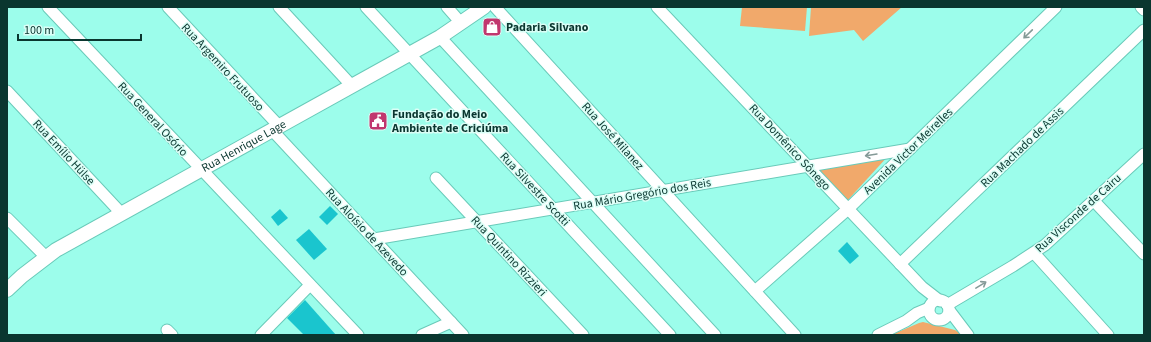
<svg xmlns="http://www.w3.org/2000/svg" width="1151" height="342" viewBox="0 0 1151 342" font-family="'Source Sans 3',sans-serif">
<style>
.green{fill:#f1a96b}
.building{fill:#1ac5ce}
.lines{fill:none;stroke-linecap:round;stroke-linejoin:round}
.minor-casing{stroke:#69cab9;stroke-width:13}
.major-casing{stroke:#69cab9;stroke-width:16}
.minor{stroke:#fff;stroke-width:11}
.major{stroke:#fff;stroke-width:14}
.oneway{stroke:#849a97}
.labels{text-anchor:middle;stroke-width:3;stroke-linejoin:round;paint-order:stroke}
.poi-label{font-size:12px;font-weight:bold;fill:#0a362f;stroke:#dafef6;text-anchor:start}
.street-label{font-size:12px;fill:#0a362f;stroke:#dafef6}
</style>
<rect width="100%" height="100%" fill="#9cfdeb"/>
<g class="green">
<polygon points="742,7 807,7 805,31 740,26"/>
<polygon points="811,7 902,7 863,41 854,30 809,36"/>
<polygon points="889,155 847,201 816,167"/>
<polygon points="923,322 955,330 962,335 891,335 919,323"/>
</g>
<g class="building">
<polygon points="330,206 338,214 327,225 319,217"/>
<polygon points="280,209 288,218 278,226 271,217"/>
<polygon points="309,229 327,249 314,260 296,240"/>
<polygon points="847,242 859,256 850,264 838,251"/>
<polygon points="305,300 336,335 304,335 287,318"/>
</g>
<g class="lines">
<g class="minor-casing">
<g id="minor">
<polyline points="48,7 358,335"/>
<polyline points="168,7 279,126"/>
<polyline points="279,7 352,86"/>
<polyline points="366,7 670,335"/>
<polyline points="447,7 461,23"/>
<polyline points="495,7 795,335"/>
<polyline points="657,7 922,287 940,301"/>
<polyline points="1141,7 1144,10"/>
<polyline points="440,37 715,335"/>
<polyline points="7,91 121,213"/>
<polyline points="272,130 463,335"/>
<polyline points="436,178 583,335"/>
<polyline points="1094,201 1144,254"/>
<polyline points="7,218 46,257"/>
<polyline points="374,239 910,149"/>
<polyline points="1034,253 1108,335"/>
<polyline points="900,264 1144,30"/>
<polyline points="755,291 848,209 1056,7"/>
<circle cx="939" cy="310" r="10"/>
<polyline points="947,305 1013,266 1045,245 1144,154"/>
<polyline points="949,310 968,335"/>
<polyline points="167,330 172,335"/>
<polyline points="261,335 310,285"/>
<polyline points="422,335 451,322"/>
<polyline points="878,335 906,321 917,313 929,308"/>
</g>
</g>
<g class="major-casing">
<g id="major">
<path id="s1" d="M7,290L22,276L56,250L440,37L484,7"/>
</g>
</g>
<use href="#minor" class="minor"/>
<use href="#major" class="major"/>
</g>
<defs><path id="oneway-shaft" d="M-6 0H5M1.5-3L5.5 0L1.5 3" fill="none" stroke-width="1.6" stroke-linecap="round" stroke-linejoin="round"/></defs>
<g class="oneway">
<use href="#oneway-shaft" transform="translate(1028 34) rotate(136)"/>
<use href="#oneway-shaft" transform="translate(871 155) rotate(171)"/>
<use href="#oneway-shaft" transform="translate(981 285) rotate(-31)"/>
</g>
<defs>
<g id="shop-square" transform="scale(1)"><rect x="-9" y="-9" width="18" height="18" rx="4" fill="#c1376e" stroke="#dafef6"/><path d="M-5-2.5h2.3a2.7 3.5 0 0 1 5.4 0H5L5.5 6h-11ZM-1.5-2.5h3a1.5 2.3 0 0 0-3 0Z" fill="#fff"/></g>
<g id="civic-square" transform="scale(1)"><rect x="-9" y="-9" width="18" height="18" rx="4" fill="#c1376e" stroke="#dafef6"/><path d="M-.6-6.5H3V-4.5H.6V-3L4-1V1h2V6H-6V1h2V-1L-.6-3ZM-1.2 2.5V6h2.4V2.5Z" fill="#fff"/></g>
</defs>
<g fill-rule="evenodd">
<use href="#shop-square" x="492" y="27"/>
<use href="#civic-square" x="378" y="121"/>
</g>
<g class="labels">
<g class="poi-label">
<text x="506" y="31">Padaria Silvano</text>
<text x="392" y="118">Fundação do Meio<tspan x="392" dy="14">Ambiente de Criciúma</tspan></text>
</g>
<g class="street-label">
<text transform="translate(223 67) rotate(47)" y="4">Rua Argemiro Frutuoso</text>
<text transform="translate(153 119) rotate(47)" y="4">Rua General Osório</text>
<text transform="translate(613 136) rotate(48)" y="4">Rua José Milanez</text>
<text dy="4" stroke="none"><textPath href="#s1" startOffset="278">Rua Henrique Lage</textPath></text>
<text transform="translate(790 147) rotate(47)" y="4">Rua Domênico Sônego</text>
<text transform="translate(1022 147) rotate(-44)" y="4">Rua Machado de Assis</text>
<text transform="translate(908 151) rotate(-44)" y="4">Avenida Victor Meirelles</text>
<text transform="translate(64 152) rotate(47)" y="4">Rua Emílio Hülse</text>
<text transform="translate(535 189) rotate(47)" y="4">Rua Silvestre Scotti</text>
<text transform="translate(642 194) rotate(-10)" y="4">Rua Mário Gregório dos Reis</text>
<text transform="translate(1078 213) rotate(-42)" y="4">Rua Visconde de Cairu</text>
<text transform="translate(367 232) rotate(47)" y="4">Rua Aloísio de Azevedo</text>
<text transform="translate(509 256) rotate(47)" y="4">Rua Quintino Rizzieri</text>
</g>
</g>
<rect width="1151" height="342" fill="none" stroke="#0a362f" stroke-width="16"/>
<path d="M18 34v6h123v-6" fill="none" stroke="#0a362f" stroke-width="2"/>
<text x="24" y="34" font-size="12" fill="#0a362f" stroke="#dafef6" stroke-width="3" paint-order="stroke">100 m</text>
</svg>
